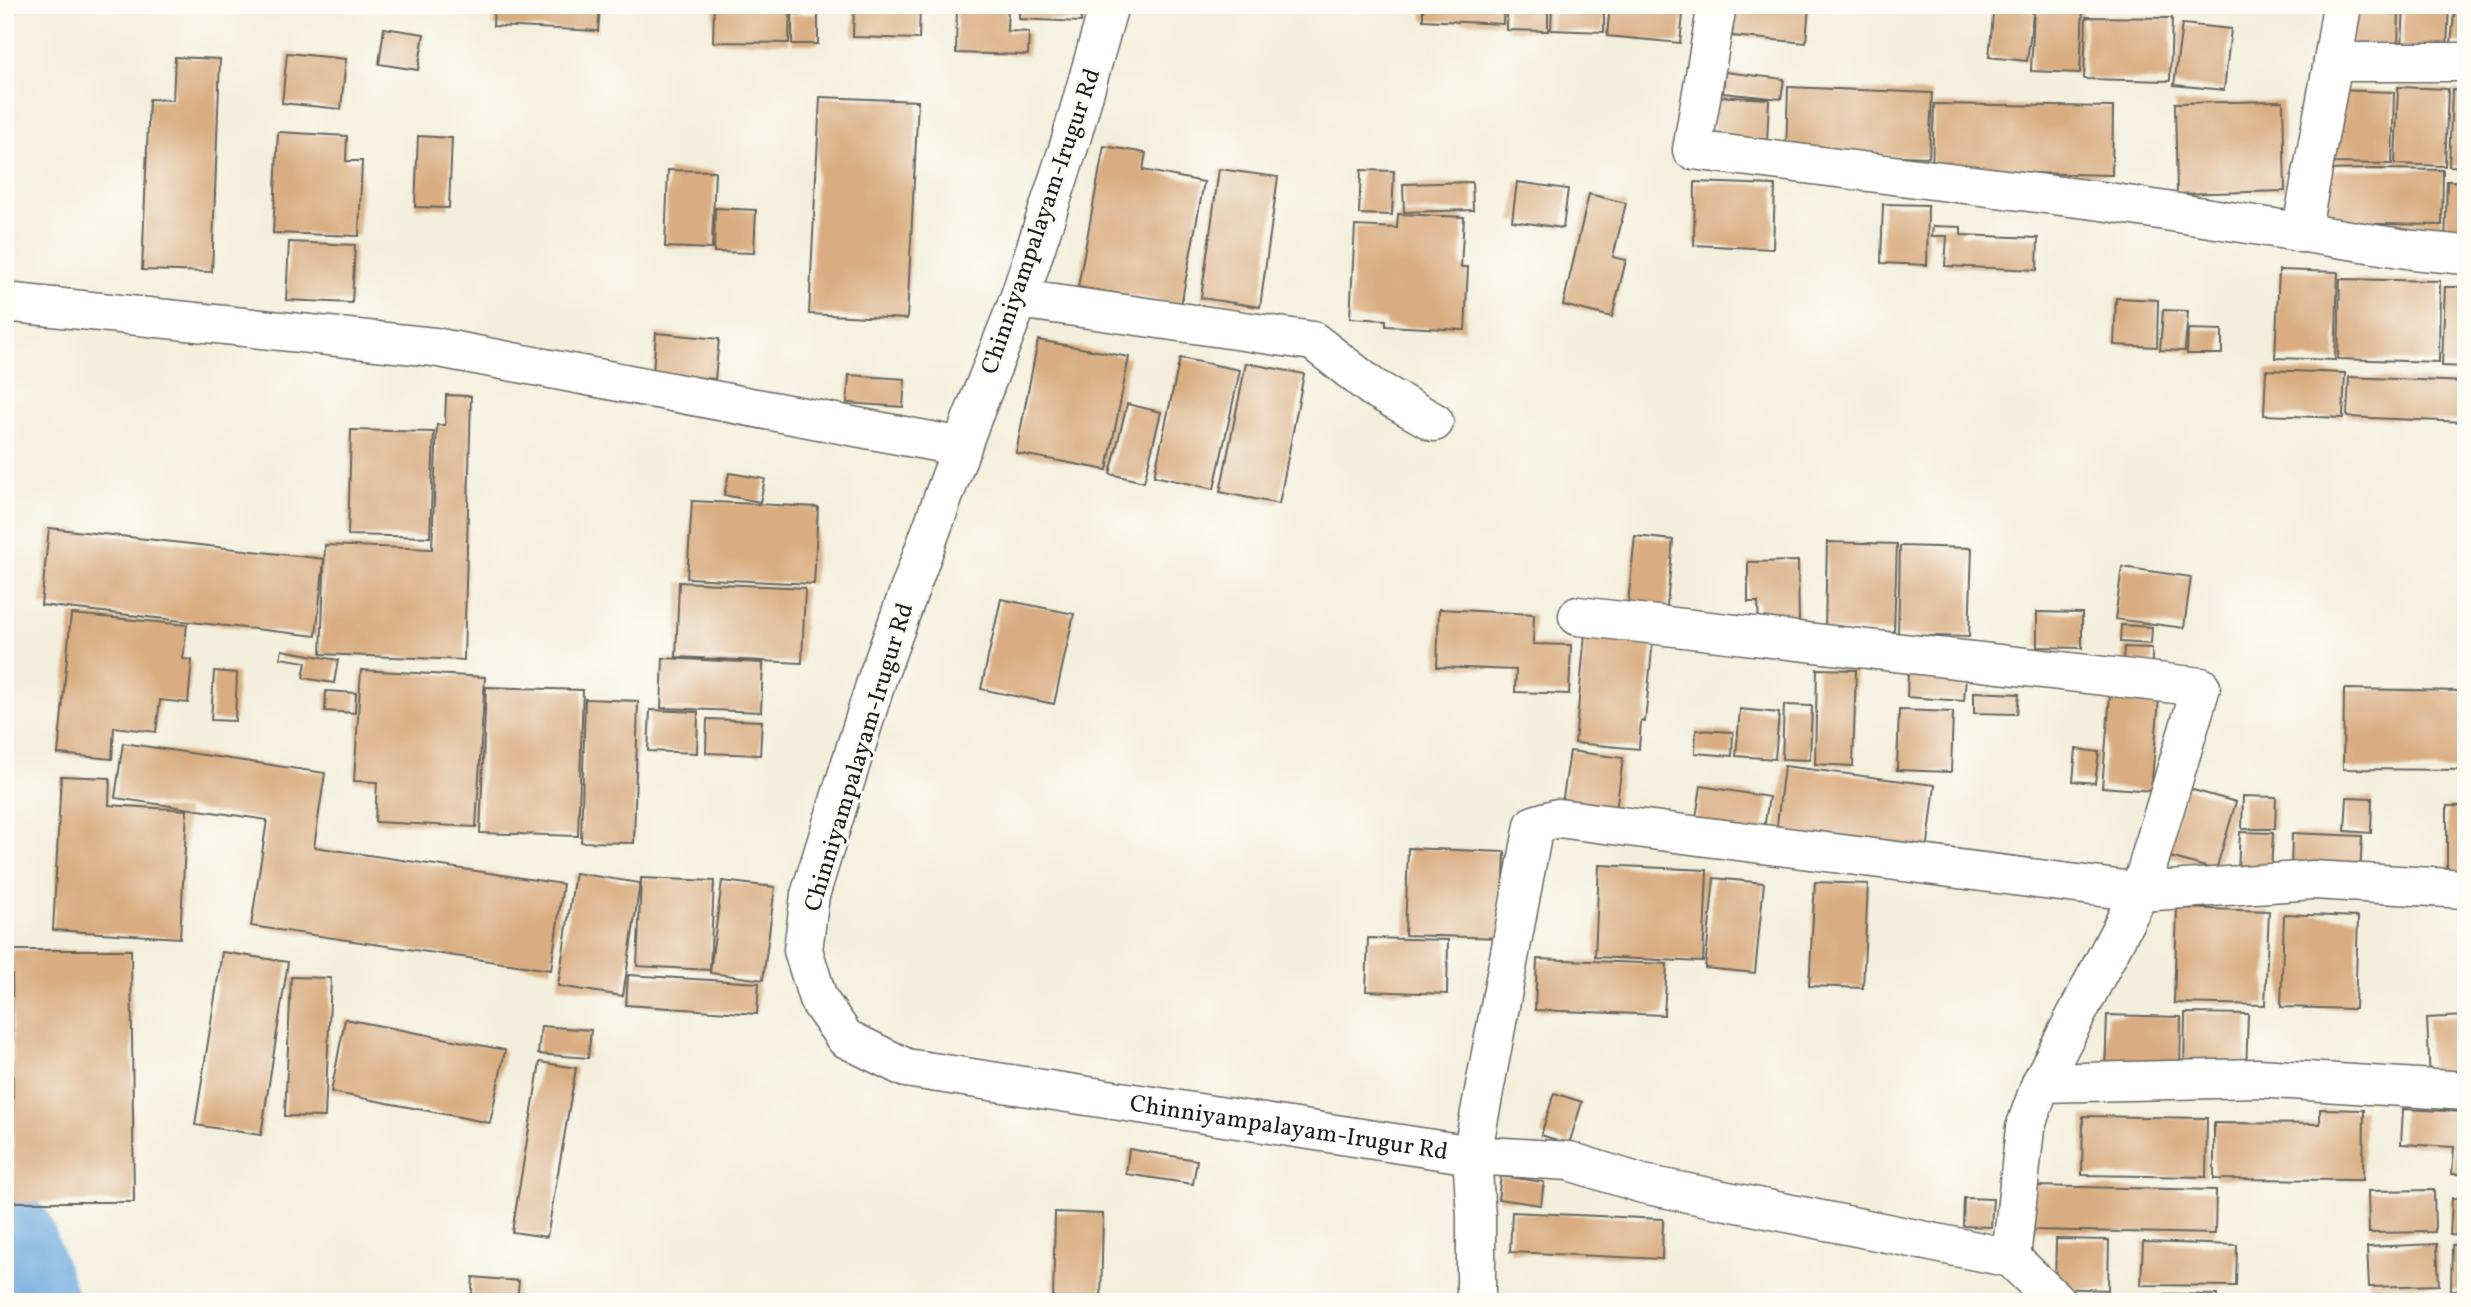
<svg xmlns="http://www.w3.org/2000/svg" width="2471" height="1307" viewBox="0 0 2471 1307" font-family="Vollkorn,serif">
<style>
.lines{fill:none;stroke-linecap:round;stroke-linejoin:round}
.river{stroke:#6ca8dd;stroke-width:70}
.building{fill:#d9ad81}
.minor-casing{stroke:#67665f;stroke-width:41}
.minor{stroke:#fff;stroke-width:38}
.labels{text-anchor:middle;stroke-width:6;stroke-linejoin:round;paint-order:stroke}
.street-label{font-size:24px;fill:#1c1c1c;stroke:#fdfcf7}
</style>
<rect width="100%" height="100%" fill="#fdfcf7"/>
<filter id="ink" filterUnits="userSpaceOnUse"><feTurbulence type="fractalNoise" baseFrequency=".0143" numOctaves="2"/><feDisplacementMap in="SourceGraphic" scale="14" xChannelSelector="R" yChannelSelector="G"/><feConvolveMatrix kernelMatrix="1 2 1 2 8 2 1 2 1" color-interpolation-filters="sRGB"/></filter>
<filter id="wash" filterUnits="userSpaceOnUse"><feTurbulence type="fractalNoise" baseFrequency=".00686" numOctaves="4" result="noise"/><feDisplacementMap in="SourceGraphic" scale="28" xChannelSelector="R" yChannelSelector="G"/><feGaussianBlur stdDeviation="1.57" result="paint"/><feColorMatrix in="noise" values="0 0 0 0 0 0 0 0 0 0 0 0 0 0 0 0 0 1.4 0 .05"/><feComposite in="paint" operator="in"/></filter>
<g filter="url(#wash)">
<rect width="100%" height="100%" fill="#f3efdc"/>
<g class="lines">
<polyline class="river" points="5,1231 19,1232 44,1302"/>
</g>
<g id="blocks">
<g class="building">
<polygon points="494,5 600,5 598,31 493,26"/>
<polygon points="714,5 790,5 789,43 713,42"/>
<polygon points="854,5 920,5 919,39 853,37"/>
<polygon points="957,5 1008,5 1007,31 1029,32 1028,55 956,53"/>
<polygon points="1019,5 1082,5 1081,22 1019,19"/>
<polygon points="1287,5 1340,5 1340,10 1287,7"/>
<polygon points="1423,5 1504,5 1503,24 1423,20"/>
<polygon points="1507,5 1548,5 1548,31 1507,30"/>
<polygon points="1552,5 1604,5 1604,32 1551,30"/>
<polygon points="1610,5 1684,5 1680,43 1607,36"/>
<polygon points="1735,5 1809,5 1806,43 1732,36"/>
<polygon points="1994,5 2083,7 2080,73 2031,71 2034,8 2027,61 1989,57"/>
<polygon points="2353,5 2399,5 2398,52 2352,51"/>
<polygon points="2404,5 2449,5 2447,50 2402,48"/>
<polygon points="2455,5 2466,5 2466,44 2451,43"/>
<rect x="792" y="14" width="26" height="30"/>
<polygon points="2086,17 2172,18 2170,81 2084,79"/>
<polygon points="2182,24 2231,29 2224,90 2174,85"/>
<polygon points="384,28 424,34 418,70 379,64"/>
<polygon points="287,53 346,59 341,109 282,103"/>
<polygon points="175,57 220,59 212,272 142,270 149,99 173,100"/>
<polygon points="1725,72 1784,79 1781,99 1723,93"/>
<polygon points="1788,87 1932,93 1929,157 1786,152"/>
<polygon points="2398,87 2448,89 2445,166 2395,164"/>
<polygon points="2332,90 2394,92 2392,164 2330,163"/>
<polygon points="2452,90 2466,91 2466,167 2449,166"/>
<polygon points="1715,96 1769,99 1767,144 1713,141"/>
<polygon points="820,97 918,101 907,319 809,314"/>
<polygon points="2283,101 2285,191 2177,194 2175,103"/>
<polygon points="1934,104 2113,107 2112,175 1932,171"/>
<polygon points="278,132 347,136 346,161 362,161 359,236 273,233"/>
<polygon points="418,136 452,138 449,208 415,207"/>
<polygon points="1104,146 1146,153 1143,170 1204,182 1181,305 1078,287"/>
<polygon points="1219,169 1278,177 1260,307 1201,298"/>
<polygon points="2379,169 2443,170 2442,225 2323,223 2325,170"/>
<polygon points="668,170 715,171 712,249 665,247"/>
<polygon points="1361,170 1394,171 1392,215 1359,214"/>
<polygon points="2447,181 2466,182 2466,245 2445,245"/>
<polygon points="1472,182 1473,210 1404,212 1403,184"/>
<polygon points="1517,182 1568,189 1563,228 1512,221"/>
<polygon points="1695,182 1775,185 1773,249 1694,245"/>
<polygon points="1589,194 1626,203 1613,257 1626,260 1612,317 1563,305"/>
<polygon points="1883,204 1928,205 1927,265 1881,263"/>
<polygon points="715,208 756,210 754,253 714,252"/>
<polygon points="1398,214 1464,217 1461,267 1468,267 1465,330 1386,326 1386,320 1350,318 1355,226 1397,228"/>
<polygon points="1933,226 1961,227 1961,235 2038,238 2037,270 1945,266 1947,236 1932,236"/>
<polygon points="289,242 355,245 352,303 286,300"/>
<polygon points="2279,270 2338,272 2335,360 2275,358"/>
<polygon points="2340,279 2440,281 2439,362 2338,359"/>
<polygon points="2445,287 2466,287 2466,367 2442,366"/>
<polygon points="2116,298 2158,300 2157,347 2114,345"/>
<polygon points="2163,310 2188,311 2185,351 2160,350"/>
<polygon points="2188,329 2222,330 2222,354 2187,354"/>
<polygon points="656,333 719,339 715,379 653,373"/>
<polygon points="1038,340 1129,357 1107,470 1016,453"/>
<polygon points="1180,358 1240,370 1214,489 1154,476"/>
<polygon points="1246,363 1304,374 1279,504 1220,492"/>
<polygon points="2266,370 2345,373 2343,418 2264,415"/>
<polygon points="849,375 905,379 903,407 847,403"/>
<polygon points="2349,377 2466,382 2466,422 2347,417"/>
<polygon points="446,395 471,396 464,660 321,654 325,545 432,549 437,425 445,425"/>
<polygon points="1127,404 1161,412 1144,482 1110,474"/>
<polygon points="351,430 434,432 430,537 348,535"/>
<polygon points="729,473 765,479 760,502 724,495"/>
<polygon points="692,501 818,507 814,584 687,578"/>
<polygon points="49,528 324,559 316,636 41,605"/>
<polygon points="1635,536 1673,540 1666,616 1627,613"/>
<polygon points="1827,542 1897,544 1894,632 1825,630"/>
<polygon points="1900,546 1972,548 1969,637 1898,635"/>
<polygon points="1798,561 1799,623 1759,624 1758,602 1748,602 1748,562"/>
<polygon points="2122,567 2191,577 2184,628 2115,619"/>
<polygon points="679,582 805,588 802,663 676,657"/>
<polygon points="1001,599 1074,614 1054,704 981,689"/>
<polygon points="1439,609 1534,614 1533,644 1571,645 1569,694 1515,692 1516,670 1437,667"/>
<polygon points="2037,612 2082,613 2082,648 2037,647"/>
<polygon points="71,614 187,625 183,659 192,660 188,703 160,700 156,732 114,727 112,759 58,754"/>
<polygon points="2121,625 2152,627 2151,644 2120,642"/>
<polygon points="1585,633 1653,639 1645,722 1641,721 1639,749 1575,743"/>
<polygon points="2124,647 2152,648 2152,663 2123,662"/>
<polygon points="282,650 338,660 334,683 303,678 306,662 280,658"/>
<polygon points="663,658 763,663 761,712 661,708"/>
<polygon points="1817,669 1856,670 1853,766 1815,764"/>
<polygon points="361,670 485,677 476,827 375,822 377,782 354,781"/>
<polygon points="214,671 237,673 235,721 211,720"/>
<polygon points="1908,673 1966,676 1964,701 1907,697"/>
<polygon points="486,687 583,690 578,836 480,833"/>
<polygon points="2344,689 2466,691 2466,770 2343,769"/>
<polygon points="326,691 356,693 355,713 325,711"/>
<polygon points="1974,692 2019,694 2017,714 1974,713"/>
<polygon points="2110,695 2159,699 2151,791 2102,787"/>
<polygon points="585,699 638,701 634,843 581,842"/>
<polygon points="1784,705 1812,706 1810,760 1782,759"/>
<polygon points="1740,709 1779,713 1775,759 1736,756"/>
<polygon points="650,710 698,712 697,753 648,751"/>
<polygon points="1899,710 1953,712 1951,772 1897,770"/>
<polygon points="707,719 762,721 760,755 706,753"/>
<polygon points="1696,730 1733,732 1732,756 1695,753"/>
<polygon points="123,743 325,773 314,847 563,884 551,970 251,926 267,820 115,798"/>
<polygon points="2076,749 2099,752 2095,783 2073,781"/>
<polygon points="1570,751 1623,758 1615,818 1561,811"/>
<polygon points="1784,766 1935,785 1927,852 1776,833"/>
<polygon points="61,776 110,778 109,805 187,810 180,938 53,930"/>
<polygon points="1701,786 1769,797 1763,835 1695,824"/>
<polygon points="2186,788 2236,802 2216,870 2167,856"/>
<polygon points="2243,796 2276,797 2275,829 2242,829"/>
<polygon points="2347,797 2372,798 2371,833 2345,831"/>
<rect x="2447" y="806" width="19" height="67"/>
<polygon points="2240,832 2273,833 2271,874 2238,872"/>
<polygon points="2292,833 2362,836 2360,875 2291,871"/>
<polygon points="1408,848 1505,852 1502,938 1405,935"/>
<polygon points="1599,865 1707,870 1703,962 1595,957"/>
<polygon points="575,873 640,883 623,996 558,986"/>
<polygon points="641,878 714,881 710,970 637,966"/>
<polygon points="1714,878 1764,883 1755,973 1705,968"/>
<polygon points="722,881 775,887 763,980 710,973"/>
<polygon points="1815,882 1868,884 1863,988 1809,986"/>
<polygon points="2177,908 2269,911 2265,1005 2174,1003"/>
<polygon points="2284,914 2358,917 2355,1009 2281,1007"/>
<polygon points="1368,938 1448,940 1447,994 1366,991"/>
<polygon points="12,950 131,950 134,1202 13,1202"/>
<polygon points="222,952 288,962 261,1135 195,1125"/>
<polygon points="1537,959 1667,964 1664,1015 1535,1010"/>
<polygon points="628,975 759,983 757,1014 626,1005"/>
<polygon points="291,977 331,978 325,1117 285,1116"/>
<polygon points="2185,1013 2248,1014 2246,1073 2184,1072"/>
<polygon points="2107,1015 2181,1017 2180,1075 2105,1074"/>
<polygon points="2466,1016 2466,1080 2430,1082 2427,1018"/>
<polygon points="345,1019 505,1050 490,1123 331,1092"/>
<polygon points="541,1026 591,1030 588,1058 538,1054"/>
<polygon points="540,1062 576,1068 547,1237 512,1232"/>
<polygon points="1554,1093 1582,1102 1569,1144 1541,1135"/>
<polygon points="2320,1109 2364,1110 2363,1180 2214,1179 2214,1123 2320,1124"/>
<polygon points="2403,1109 2466,1112 2466,1174 2452,1174 2454,1147 2401,1144"/>
<polygon points="2083,1116 2207,1118 2206,1177 2082,1175"/>
<polygon points="1129,1149 1197,1160 1193,1184 1126,1174"/>
<polygon points="1501,1176 1544,1182 1541,1205 1498,1199"/>
<polygon points="2034,1186 2216,1190 2215,1234 2032,1230"/>
<polygon points="2434,1190 2435,1232 2369,1233 2368,1191"/>
<polygon points="1964,1198 1993,1199 1991,1227 1963,1226"/>
<polygon points="2452,1198 2466,1199 2466,1236 2450,1235"/>
<polygon points="1055,1212 1103,1214 1101,1302 1053,1302"/>
<polygon points="1512,1212 1663,1219 1662,1259 1510,1252"/>
<polygon points="2056,1239 2109,1240 2108,1290 2055,1288"/>
<polygon points="2143,1242 2237,1245 2236,1286 2141,1285"/>
<polygon points="2437,1244 2439,1285 2369,1287 2367,1247"/>
<polygon points="2452,1245 2466,1245 2466,1291 2451,1290"/>
<polygon points="473,1277 519,1281 517,1302 471,1302"/>
<polygon points="2447,1293 2466,1294 2466,1302 2447,1302"/>
<polygon points="2165,1294 2217,1295 2217,1302 2164,1302"/>
</g>
</g>
</g>
<g filter="url(#ink)">
<use href="#blocks" fill-opacity="0" stroke="#67665f" stroke-width="2"/>
<g class="lines">
<g class="minor-casing">
<g id="minor">
<path id="s1" d="M1109,5L1070,143L1019,299L971,421L877,679L810,895L803,950L818,999L845,1038L906,1068L1472,1155L1476,1217V1302"/>
<polyline points="1717,5 1692,150 2102,201 2413,250 2466,255"/>
<polyline points="2342,5 2333,62 2466,62"/>
<polyline points="2301,233 2333,62"/>
<polyline points="1019,299 1313,341 1372,387 1434,422"/>
<polyline points="5,302 434,347 962,447"/>
<polyline points="1578,616 2201,687 2140,892 1558,818 1534,825 1472,1155 1569,1161 1643,1184 2011,1258 2025,1128 2041,1083 2140,892 2313,880 2466,889"/>
<polyline points="2041,1083 2258,1078 2466,1091"/>
<polyline points="2011,1258 2057,1302"/>
</g>
</g>
<use href="#minor" class="minor"/>
</g>
</g>
<g class="labels">
<g class="street-label">
<text transform="translate(1040 221) rotate(-71)" y="8">Chinniyampalayam-Irugur Rd</text>
<text transform="translate(858 757) rotate(-73)" y="8">Chinniyampalayam-Irugur Rd</text>
<text dy="8" stroke="none"><textPath href="#s1" startOffset="1549">Chinniyampalayam-Irugur Rd</textPath></text>
</g>
</g>
<rect width="2471" height="1307" fill="none" stroke="#fdfcf7" stroke-width="28"/>
</svg>
